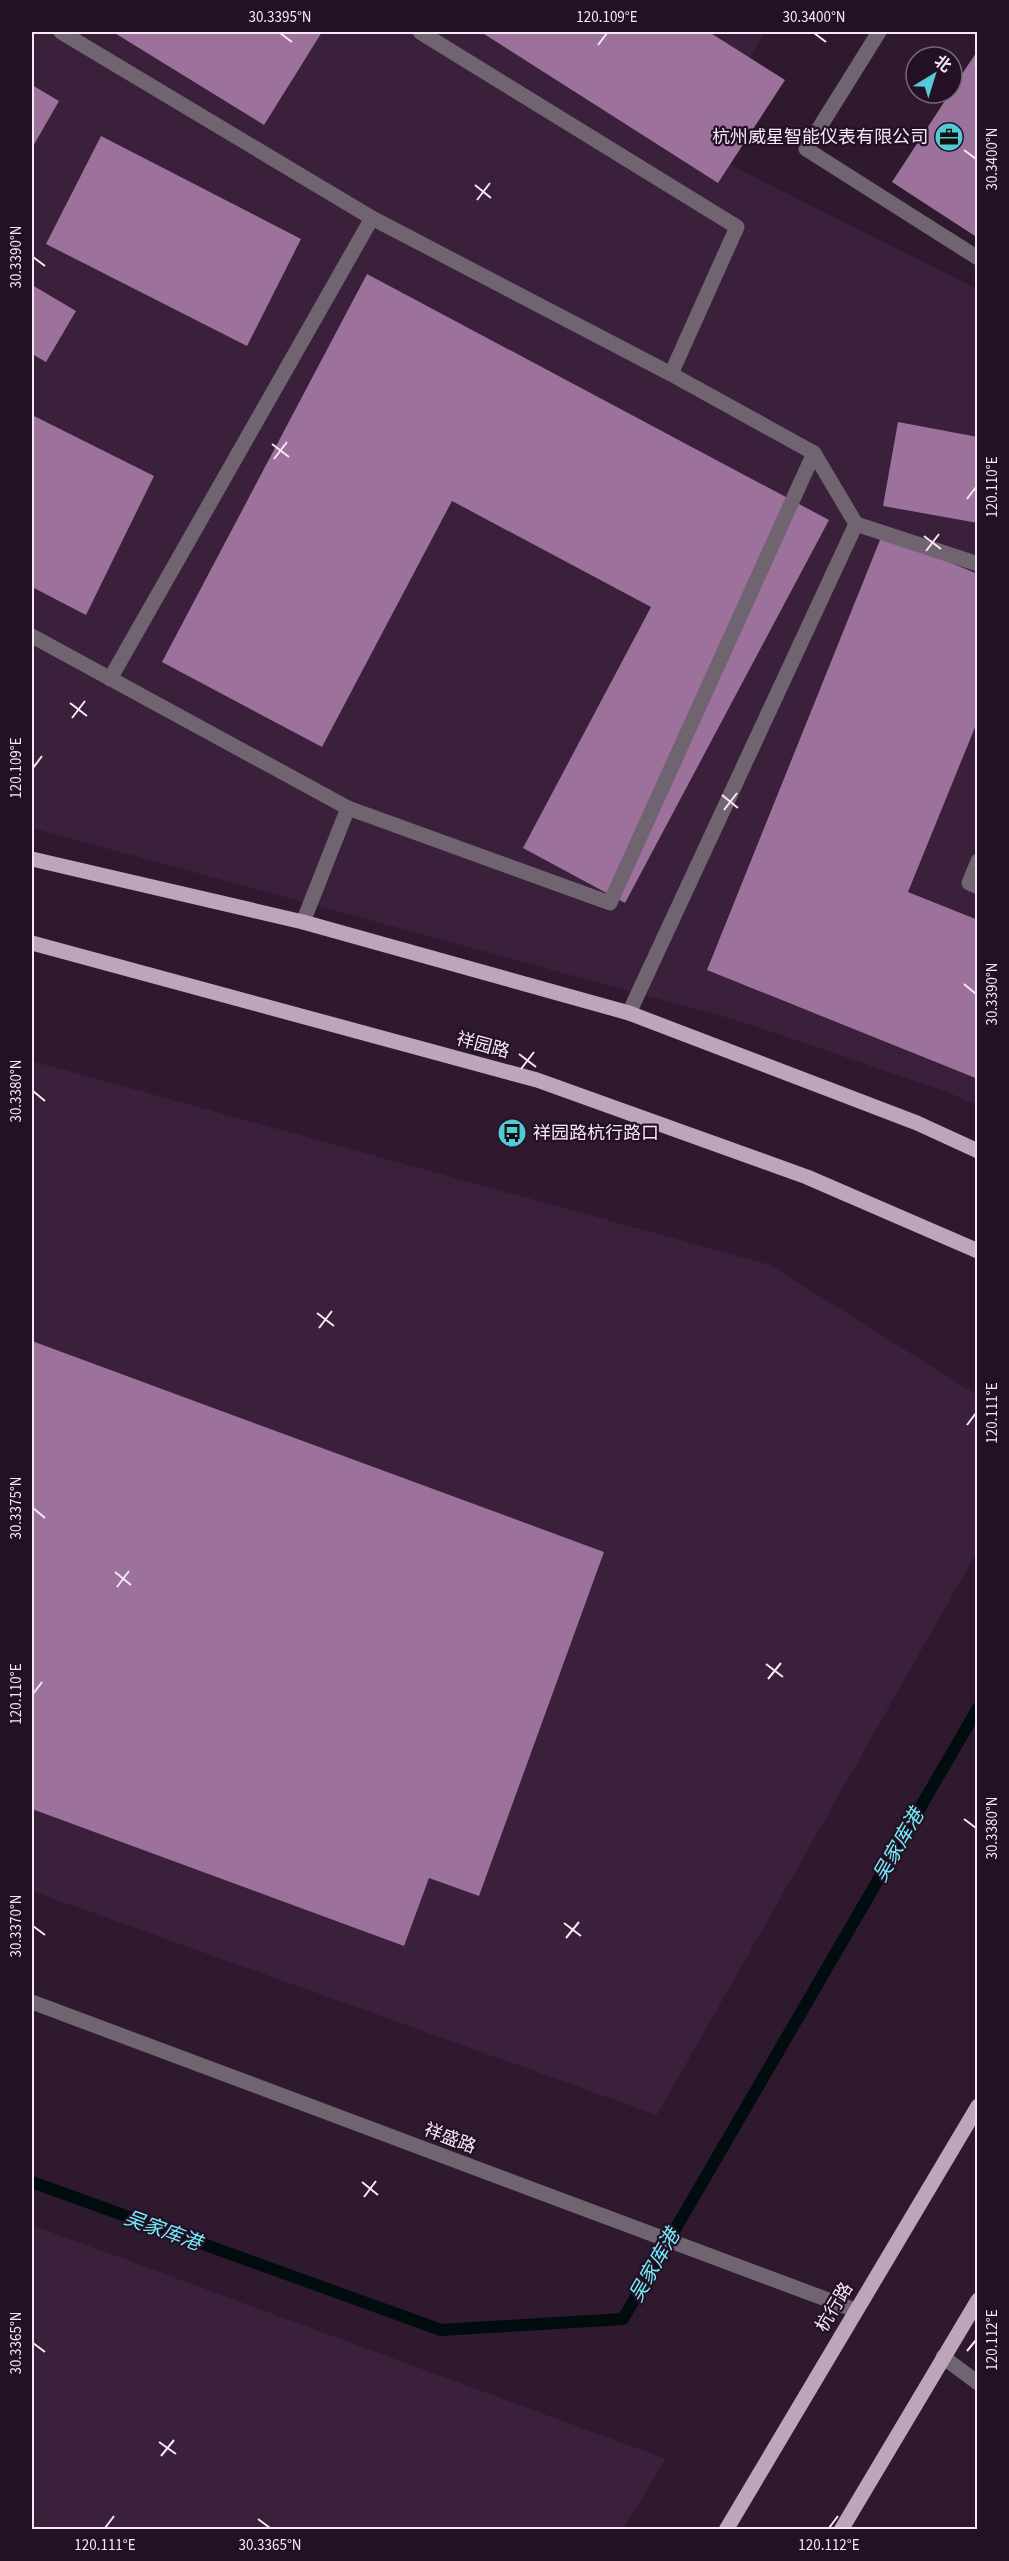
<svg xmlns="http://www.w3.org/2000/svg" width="1009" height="2561" viewBox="0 0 1009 2561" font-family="'Source Sans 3','Noto Sans SC',sans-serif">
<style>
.built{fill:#3a203a}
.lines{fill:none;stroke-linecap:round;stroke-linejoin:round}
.stream{stroke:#000c0e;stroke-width:12}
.building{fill:#9c719c}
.minor{stroke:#6f646f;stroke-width:15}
.major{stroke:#bda6bc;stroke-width:15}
.ticks{fill:none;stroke:#f6e8f6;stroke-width:2}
.labels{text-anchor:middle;stroke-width:4.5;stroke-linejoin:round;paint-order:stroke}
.poi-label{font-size:18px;fill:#f6e8f6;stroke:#241024;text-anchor:end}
.street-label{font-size:18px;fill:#f6e8f6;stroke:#241024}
.water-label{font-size:20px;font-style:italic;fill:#74edfa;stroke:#241024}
.neatline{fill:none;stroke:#f6e8f6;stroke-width:2}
.ticks-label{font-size:15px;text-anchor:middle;fill:#f6e8f6}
</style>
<rect width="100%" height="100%" fill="#2e192e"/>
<g class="built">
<polygon points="32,32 765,32 699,149 977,289 977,1105 947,1092 743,1022 32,828"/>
<polygon points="32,1061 770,1265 977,1395 977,1552 657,2115 32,1891"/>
<polygon points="32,2225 666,2459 623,2529 32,2529"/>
</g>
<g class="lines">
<polyline class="stream" points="32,2182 441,2330 623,2319 978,1708"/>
</g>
<g class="building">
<polygon points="113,32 322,32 264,125"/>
<polygon points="481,32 709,32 785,80 718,183"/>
<polygon points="978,50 978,238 892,182 950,93 952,93 952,89"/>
<polygon points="32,85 59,101 32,148"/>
<polygon points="101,136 301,239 247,346 46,244"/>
<polygon points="367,274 829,520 625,903 523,848 651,607 452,501 322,747 162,662"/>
<polygon points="32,285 76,311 46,362 32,354"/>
<polygon points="32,415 154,476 86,615 32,587"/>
<polygon points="898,422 978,437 978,523 883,506"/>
<polygon points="882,535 978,574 978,720 908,892 978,920 978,1079 707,970"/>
<polygon points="32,1341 604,1552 479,1896 429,1878 404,1946 32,1809"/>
</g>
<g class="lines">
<g class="minor">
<polyline points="61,32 372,218 671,374 814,453 856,524"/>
<polyline points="420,32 737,227 671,374"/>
<polyline points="879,32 806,149 978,258"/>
<polyline points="32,636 348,808 303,922"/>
<polyline points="110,679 372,218"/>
<polyline points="348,808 610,903 814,453"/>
<polyline points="978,861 969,883 978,887"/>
<polyline points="629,1013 856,524 978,564"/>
<polyline points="32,2002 855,2310"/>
<polyline points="943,2357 978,2383"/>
</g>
<g class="major">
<polyline points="32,859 303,922 629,1013 917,1123 978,1151"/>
<polyline points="32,943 537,1080 807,1177 978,1251"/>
<polyline points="726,2530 978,2106"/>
<polyline points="841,2530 978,2300"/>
</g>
</g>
<path class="ticks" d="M280,33L292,42M814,33L826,42M598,45L607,33M964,150L976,159M475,185L491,198M477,200L490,183M33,257L45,266M272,444L289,457M274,459L287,442M967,499L976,487M924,536L941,549M926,551L939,534M70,703L87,716M72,718L85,701M33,768L42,756M722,795L738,808M724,810L737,793M964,984L976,994M519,1054L536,1067M521,1069L534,1052M33,1091L45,1101M317,1313L334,1326M319,1328L332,1311M967,1425L976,1413M33,1508L45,1518M115,1572L131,1585M117,1587L129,1571M766,1664L783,1677M768,1679L781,1663M33,1694L42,1682M964,1819L976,1828M564,1923L581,1936M33,1926L45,1935M566,1938L579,1922M362,2182L378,2195M364,2197L376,2181M33,2343L45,2352M967,2351L976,2340M159,2442L176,2454M161,2456L174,2440M258,2519L270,2528M105,2528L114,2516M829,2528L838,2516"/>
<defs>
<g id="office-disc" transform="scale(1.5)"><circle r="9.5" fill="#52cbd7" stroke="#241024"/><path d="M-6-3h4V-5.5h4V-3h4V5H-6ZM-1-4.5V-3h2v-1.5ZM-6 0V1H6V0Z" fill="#111"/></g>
<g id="bus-disc" transform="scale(1.5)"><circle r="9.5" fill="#52cbd7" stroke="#241024"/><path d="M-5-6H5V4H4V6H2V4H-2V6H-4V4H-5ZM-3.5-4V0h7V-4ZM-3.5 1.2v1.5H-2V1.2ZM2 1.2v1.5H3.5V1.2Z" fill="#111"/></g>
</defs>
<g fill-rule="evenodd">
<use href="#office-disc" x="949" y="137"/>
<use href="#bus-disc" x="512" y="1133"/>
</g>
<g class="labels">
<g class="poi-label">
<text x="928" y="143">杭州威星智能仪表有限公司</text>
<text x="533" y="1139" text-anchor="start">祥园路杭行路口</text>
</g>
<g class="street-label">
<text transform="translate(483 1045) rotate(15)" y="6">祥园路</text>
<text transform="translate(450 2138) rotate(21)" y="6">祥盛路</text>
<text transform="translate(834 2307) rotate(-59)" y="6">杭行路</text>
</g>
<g class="water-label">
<text transform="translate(898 1845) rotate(-60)" y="7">吴家库港</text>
<text transform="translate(163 2230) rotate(20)" y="7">吴家库港</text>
<text transform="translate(654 2265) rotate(-60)" y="7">吴家库港</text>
</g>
</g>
<rect width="1009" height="2561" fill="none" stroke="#241024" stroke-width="66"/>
<g transform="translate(934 75) rotate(38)"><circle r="28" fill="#241024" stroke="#786678" stroke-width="1.5"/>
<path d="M0-4.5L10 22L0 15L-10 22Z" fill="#52cbd7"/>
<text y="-9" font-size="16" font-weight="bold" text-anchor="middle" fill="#f6e8f6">北</text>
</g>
<rect x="33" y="33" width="943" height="2495" class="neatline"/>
<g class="ticks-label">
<text x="280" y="22">30.3395°N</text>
<text x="607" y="22">120.109°E</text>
<text x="814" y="22">30.3400°N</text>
<text transform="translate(992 159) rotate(-90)" y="5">30.3400°N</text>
<text transform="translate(16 257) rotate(-90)" y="5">30.3390°N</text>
<text transform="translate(992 487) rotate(-90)" y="5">120.110°E</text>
<text transform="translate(16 768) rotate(-90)" y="5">120.109°E</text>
<text transform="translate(992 994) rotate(-90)" y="5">30.3390°N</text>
<text transform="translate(16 1091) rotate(-90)" y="5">30.3380°N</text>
<text transform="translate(992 1413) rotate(-90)" y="5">120.111°E</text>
<text transform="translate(16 1508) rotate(-90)" y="5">30.3375°N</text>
<text transform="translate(16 1694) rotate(-90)" y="5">120.110°E</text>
<text transform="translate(992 1828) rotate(-90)" y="5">30.3380°N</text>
<text transform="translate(16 1926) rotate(-90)" y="5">30.3370°N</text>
<text transform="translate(992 2340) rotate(-90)" y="5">120.112°E</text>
<text transform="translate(16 2343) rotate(-90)" y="5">30.3365°N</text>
<text x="105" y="2550">120.111°E</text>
<text x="270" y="2550">30.3365°N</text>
<text x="829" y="2550">120.112°E</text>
</g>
</svg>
